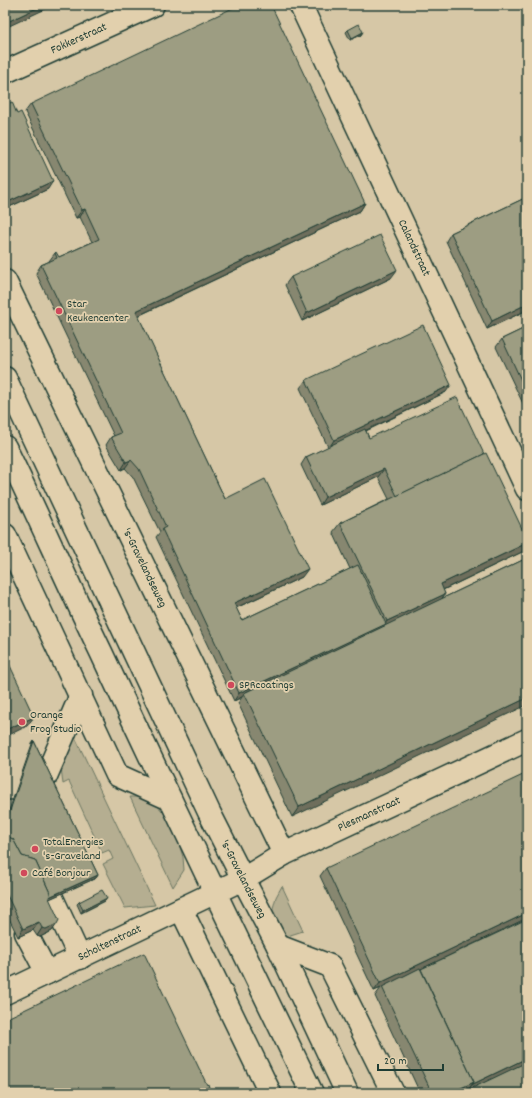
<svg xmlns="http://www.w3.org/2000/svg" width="532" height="1098" font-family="Dekko,sans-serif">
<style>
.green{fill:#b5ae91;stroke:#6a7662}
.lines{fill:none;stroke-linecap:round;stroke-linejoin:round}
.minor-casing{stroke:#1f3d34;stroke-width:25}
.major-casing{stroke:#1f3d34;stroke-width:25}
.minor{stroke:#e2d0ad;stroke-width:22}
.major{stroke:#e2d0ad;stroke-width:22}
.wall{fill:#878770;stroke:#1f3d34}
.shaded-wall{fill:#6e6e5b;stroke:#1f3d34}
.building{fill:#9d9d82;stroke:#1f3d34}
.poi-dot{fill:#d1495b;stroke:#e2d0ad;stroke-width:1.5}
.labels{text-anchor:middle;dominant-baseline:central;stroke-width:3.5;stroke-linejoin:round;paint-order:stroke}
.street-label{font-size:12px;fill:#1f3d34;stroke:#e2d0ad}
.poi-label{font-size:12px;fill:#1f3d34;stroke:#e2d0ad;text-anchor:start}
</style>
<rect width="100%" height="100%" fill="#d6c7a6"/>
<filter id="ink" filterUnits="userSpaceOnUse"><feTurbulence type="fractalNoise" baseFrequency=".025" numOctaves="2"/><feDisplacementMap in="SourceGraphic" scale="8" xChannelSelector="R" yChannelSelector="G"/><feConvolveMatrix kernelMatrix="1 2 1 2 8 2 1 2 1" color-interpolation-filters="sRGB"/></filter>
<g filter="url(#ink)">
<!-- green -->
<g class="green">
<path d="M 75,737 L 155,905 L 125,908 L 103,864 L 113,859 L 109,850 L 102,853 L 69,781 L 63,784 L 61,767 L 69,740 Z"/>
<path d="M 130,797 L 141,797 L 153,800 L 173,824 L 183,857 L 184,870 L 173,887 Z"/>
<path d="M 282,886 L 303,931 L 284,937 L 272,912 L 276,897 Z"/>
</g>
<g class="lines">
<defs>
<g id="minor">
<path id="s1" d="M 301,6 L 527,489"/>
<path id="s2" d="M 5,72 L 153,5"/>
<path id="s3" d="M 5,281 L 284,854"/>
<path d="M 5,535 L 117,775 L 170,799"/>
<path d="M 37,797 L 81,695"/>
<path d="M 5,812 L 31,811"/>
<path d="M 39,870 L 80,958"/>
<path d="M 181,909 L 270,1093"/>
<path d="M 26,933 L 47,973"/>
<path d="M 278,946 L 330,966 L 393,1093"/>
<path id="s4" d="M 5,993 L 243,879 L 284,854 L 527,740"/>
</g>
<g id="major">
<path id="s5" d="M 5,378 L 209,812 L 243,879 L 278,946 L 347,1093"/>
<path d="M 5,447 C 38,515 68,584 101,652 C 170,800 241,947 312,1093"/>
</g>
</defs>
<!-- minor casing -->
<use href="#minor" class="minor-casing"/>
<!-- major casing -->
<use href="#major" class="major-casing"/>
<!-- minor -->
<use href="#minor" class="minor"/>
<!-- major -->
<use href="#major" class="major"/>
</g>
<!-- wall -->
<g class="wall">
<path d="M 348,30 L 361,35 L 350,40 L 346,32 Z"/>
<path d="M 31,104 L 365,203 L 360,211 L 138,316 L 225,499 L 302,577 L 236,608 L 242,620 L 350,569 L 333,532 L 340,523 L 389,499 L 378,477 L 320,505 L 301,465 L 306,457 L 328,447 L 300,388 L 306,380 L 446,392 L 366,431 L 369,438 L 522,552 L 443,590 L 445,594 L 441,599 L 527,558 L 292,817 L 238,703 L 242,697 L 234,701 L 156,537 L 160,532 L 133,477 L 125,468 L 121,470 L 106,445 L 111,437 L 114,436 L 36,273 L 41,265 L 50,261 L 49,261 L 55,253 L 59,257 L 92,242 L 80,217 L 76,218 L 25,112 Z"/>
<path d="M 5,105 L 48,189 L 5,209 Z"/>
<path d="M 527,197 L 527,310 L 487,329 L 446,241 L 451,233 Z"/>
<path d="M 291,277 L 391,278 L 302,321 L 285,285 Z"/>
<path d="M 527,327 L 527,412 L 496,347 L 502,339 Z"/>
<path d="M 34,741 L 98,875 L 96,878 L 49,899 L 52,931 L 40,937 L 37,936 L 33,930 L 18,937 L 5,910 L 5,822 L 32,744 Z"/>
<path d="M 326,868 L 527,1093 L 420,1093 L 375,996 L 381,988 L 374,991 L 320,876 Z"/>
<path d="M 107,898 L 105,901 L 81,913 L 77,904 L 79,902 Z"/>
</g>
<!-- shaded-wall -->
<g class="shaded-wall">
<path d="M 43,5 L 54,5 L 5,28 L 5,23 Z"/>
<path d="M 363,32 L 361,35 L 350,40 L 352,38 Z"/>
<path d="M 53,181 L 48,189 L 5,209 L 10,201 Z"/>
<path d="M 365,203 L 360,211 L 131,319 L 136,311 Z"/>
<path d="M 85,209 L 80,217 L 76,218 L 82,210 Z"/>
<path d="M 397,270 L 391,278 L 302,321 L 307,313 Z"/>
<path d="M 527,304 L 527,310 L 487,329 L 492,321 Z"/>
<path d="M 451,385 L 446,392 L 329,448 L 334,440 Z"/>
<path d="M 131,460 L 125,468 L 121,470 L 126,462 Z"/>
<path d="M 384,469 L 378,477 L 320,505 L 325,497 Z"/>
<path d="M 527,543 L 527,545 L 522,552 L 434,594 L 441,584 Z"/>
<path d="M 308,569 L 302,577 L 229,611 L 234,603 Z"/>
<path d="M 445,594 L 438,604 L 244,693 L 242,697 L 234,701 L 239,693 L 385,624 L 387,621 Z"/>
<path d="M 527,698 L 527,705 L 292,817 L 299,807 Z"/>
<path d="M 34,717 L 27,726 L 5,737 L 5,730 Z"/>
<path d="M 98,875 L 96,878 L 45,901 L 47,898 Z"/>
<path d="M 107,898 L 105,901 L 81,913 L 83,910 Z"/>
<path d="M 527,913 L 527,918 L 382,988 L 382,987 L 381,988 L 374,991 L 380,983 Z"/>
<path d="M 39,922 L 33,930 L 18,937 L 23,929 Z"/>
<path d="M 57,924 L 52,931 L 40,937 L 37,936 L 42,928 Z"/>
<path d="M 527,1058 L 527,1063 L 467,1091 L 473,1084 Z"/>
<path d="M 474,1082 L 467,1091 L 464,1093 L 450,1093 Z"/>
</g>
<!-- building -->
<g class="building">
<path d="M 5,5 L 43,5 L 5,23 Z"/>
<path d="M 239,5 L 271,5 L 365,203 L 136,311 L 225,499 L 265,479 L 308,569 L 234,603 L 242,620 L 358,565 L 386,624 L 239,693 L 162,529 L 166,527 L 139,469 L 131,460 L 126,462 L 111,437 L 121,433 L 41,265 L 57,258 L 55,253 L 56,252 L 59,257 L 99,239 L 85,209 L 82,210 L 31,104 Z"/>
<path d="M 359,24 L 363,32 L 352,38 L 348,30 Z"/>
<path d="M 12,102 L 17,114 L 21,112 L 53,181 L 10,201 L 5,191 L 5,105 Z"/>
<path d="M 527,197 L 527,304 L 492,321 L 451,233 Z"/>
<path d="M 380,235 L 397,270 L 307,313 L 291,277 Z"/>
<path d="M 423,325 L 451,385 L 334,440 L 306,380 Z"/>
<path d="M 527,327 L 527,393 L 502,339 Z"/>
<path d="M 457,397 L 484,454 L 397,496 L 384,469 L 325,497 L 306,457 L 365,429 L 369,438 Z"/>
<path d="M 486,453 L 527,539 L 527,543 L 441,584 L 445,594 L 387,621 L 340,523 Z"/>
<path d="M 527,558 L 527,698 L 299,807 L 244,693 Z"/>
<path d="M 5,655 L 34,717 L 5,730 Z"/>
<path d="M 34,741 L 98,875 L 49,897 L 50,893 L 35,860 L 22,856 L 13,839 L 8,837 L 5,830 L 5,825 Z"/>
<path d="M 527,773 L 527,913 L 380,983 L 326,868 Z"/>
<path d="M 6,836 L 13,839 L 22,856 L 35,860 L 50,893 L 49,898 L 59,920 L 57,924 L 46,929 L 42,928 L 39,922 L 23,929 L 5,891 L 5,837 Z"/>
<path d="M 102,890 L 107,898 L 83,910 L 79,902 Z"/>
<path d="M 527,919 L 527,1058 L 473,1084 L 474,1082 L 421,969 Z"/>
<path d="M 144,953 L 207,1085 L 208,1084 L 209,1087 L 205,1089 L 207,1093 L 5,1093 L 5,1019 Z"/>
<path d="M 420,968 L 474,1082 L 450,1093 L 432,1093 L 382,987 Z"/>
<path d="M 527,1062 L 527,1093 L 462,1093 Z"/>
</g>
</g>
<!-- markers -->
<g class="poi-dot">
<circle cx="59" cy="311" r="4"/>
<circle cx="231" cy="685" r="4"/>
<circle cx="22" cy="722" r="4"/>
<circle cx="35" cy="849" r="4"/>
<circle cx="24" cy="873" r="4"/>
</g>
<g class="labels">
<!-- street labels -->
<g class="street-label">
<text stroke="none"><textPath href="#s2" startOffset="81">Fokkerstraat</textPath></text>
<text stroke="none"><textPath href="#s1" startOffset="267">Calandstraat</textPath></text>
<text stroke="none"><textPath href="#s3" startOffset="319">'s-Gravelandseweg</textPath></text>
<text stroke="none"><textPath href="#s4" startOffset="406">Plesmanstraat</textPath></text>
<text stroke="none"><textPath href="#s5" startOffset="555">'s-Gravelandseweg</textPath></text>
<text stroke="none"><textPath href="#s4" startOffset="116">Scholtenstraat</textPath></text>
</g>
<!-- poi labels -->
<g class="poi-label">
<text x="67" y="304">Star<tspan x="67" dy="14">Keukencenter</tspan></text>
<text x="239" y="685">SPRcoatings</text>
<text x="30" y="715">Orange<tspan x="30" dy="14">Frog Studio</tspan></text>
<text x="43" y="842">TotalEnergies<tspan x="43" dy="14">'s-Graveland</tspan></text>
<text x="32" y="873">Café Bonjour</text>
</g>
</g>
<!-- margin -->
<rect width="532" height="1098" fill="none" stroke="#e2d0ad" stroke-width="20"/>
<rect x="10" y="10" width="512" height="1078" fill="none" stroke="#1f3d34" stroke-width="1.5" filter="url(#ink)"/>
<!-- scale -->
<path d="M378 1064v6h65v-6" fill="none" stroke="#1f3d34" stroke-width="2"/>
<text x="384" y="1064" font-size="12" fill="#1f3d34" stroke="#e2d0ad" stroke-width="3" paint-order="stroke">20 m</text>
</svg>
